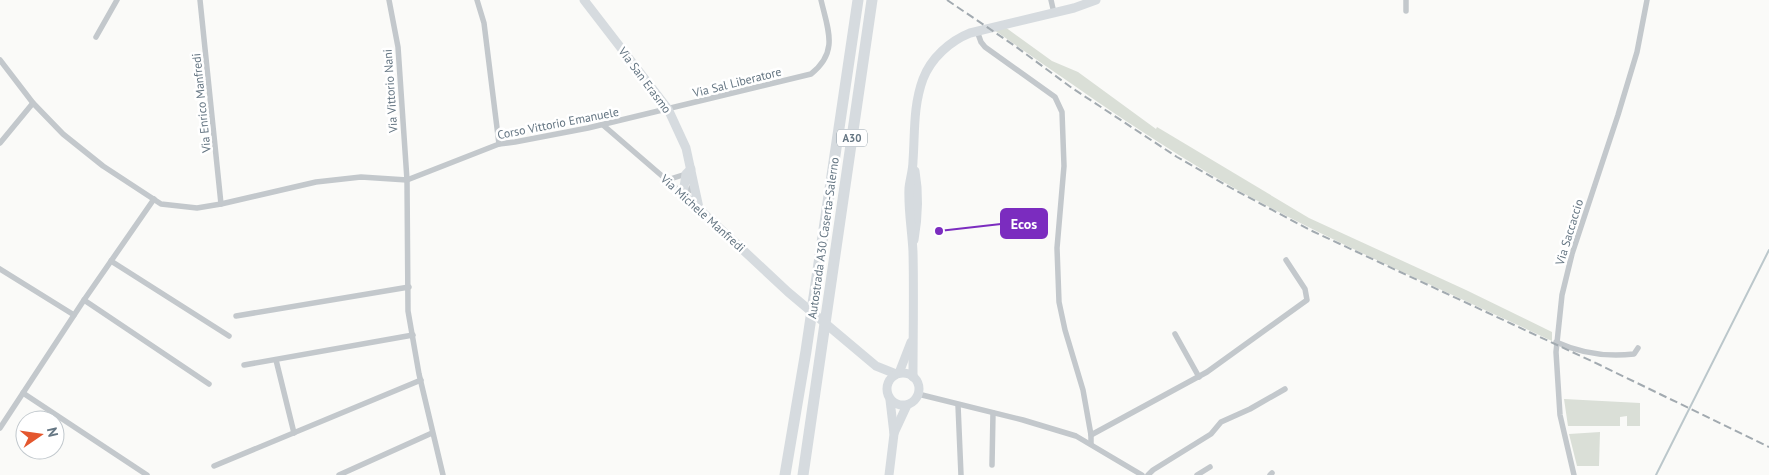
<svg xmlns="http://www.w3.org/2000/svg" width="1769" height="475" font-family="'PT Sans',sans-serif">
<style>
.green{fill:#dadfd7}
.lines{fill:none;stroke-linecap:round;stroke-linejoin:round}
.stream{stroke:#bbc7cb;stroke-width:2}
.minor{stroke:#c3c8cc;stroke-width:5.5}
.secondary{stroke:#d6dbdf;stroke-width:9}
.motorway{stroke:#d6dbdf;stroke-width:11}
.rail{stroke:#a2aab0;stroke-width:2;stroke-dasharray:8 4;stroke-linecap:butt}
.labels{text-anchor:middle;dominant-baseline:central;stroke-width:5;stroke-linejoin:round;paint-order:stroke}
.shield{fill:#fff;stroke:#939fa8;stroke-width:1}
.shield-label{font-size:11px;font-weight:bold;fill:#657683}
.street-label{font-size:12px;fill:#657683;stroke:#fff}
.leader{fill:none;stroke:#7b2cbf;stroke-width:2}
.callout-dot{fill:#7b2cbf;stroke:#fff;stroke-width:2}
.callout{fill:#7b2cbf;stroke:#7b2cbf;stroke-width:2}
.callout-label{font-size:14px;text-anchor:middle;font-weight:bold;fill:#fff}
</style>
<rect width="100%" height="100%" fill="#fafaf8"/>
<!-- green -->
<g class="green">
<path d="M 1005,27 L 1052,61 L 1078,72 L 1156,129 L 1157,127 L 1309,218 L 1466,290 L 1552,332 L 1552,341 C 1448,292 1342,247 1241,192 C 1155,144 1075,86 994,30 Z"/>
<path d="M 1564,399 L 1640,403 L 1640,426 L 1627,426 L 1627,416 L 1620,417 L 1620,426 L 1568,426 Z"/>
<path d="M 1600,432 L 1599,466 L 1577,466 L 1569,434 Z"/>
</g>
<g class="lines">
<!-- stream -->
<path class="stream" d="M 1656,475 L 1769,250"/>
<!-- minor -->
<g class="minor">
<path d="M 200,0 L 221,204"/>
<path d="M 389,0 L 398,47 L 407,180 L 408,311 L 419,374 L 443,475"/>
<path d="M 477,0 L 484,23 L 499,144"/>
<path d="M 1051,0 L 1054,13"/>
<path d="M 1406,11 L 1406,0"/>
<path d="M 977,31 L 981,42 L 985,47 L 1055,97 L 1062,112 L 1064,166 L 1057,248 L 1059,302 L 1065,330 L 1083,390 L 1091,435 L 1091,444"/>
<path d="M 96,37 L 117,0"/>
<path d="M 0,60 L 33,103 L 63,134 L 103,166 L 161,204 L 197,208 L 221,204 L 316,182 L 361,177 L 407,180 L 499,144 L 515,142 L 588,128 L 811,74 C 839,52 828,30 821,0"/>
<path d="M 603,125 L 683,194 L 690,190 L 693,185"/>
<path d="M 0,143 L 33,103"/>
<path d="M 667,180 L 686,174"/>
<path d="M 111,261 L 229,336"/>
<path d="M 0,269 L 74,315"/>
<path d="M 84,300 L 209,384"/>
<path d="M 236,316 L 409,287"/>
<path d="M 1175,334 L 1199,377"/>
<path d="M 1556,342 C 1580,353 1608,357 1634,354 L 1638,348"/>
<path d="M 276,360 L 294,433"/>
<path d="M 244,365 L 413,335"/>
<path d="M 23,393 L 147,475"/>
<path d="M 918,394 L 1023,420 L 1076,436 L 1142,475"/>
<path d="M 958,405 L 961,475"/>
<path d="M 0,428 L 84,300 L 154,199"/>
<path d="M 1091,435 L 1207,372 L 1307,300 L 1305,289 L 1286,260"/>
<path d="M 992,465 L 993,413"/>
<path d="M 214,466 L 421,380"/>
<path d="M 339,475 L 432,433"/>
<path d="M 1148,475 L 1153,470 L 1211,434 L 1221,422 L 1250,409 L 1285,389"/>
<path d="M 1197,475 L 1210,467"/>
<path d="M 1270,475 L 1272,473"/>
<path d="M 1574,475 L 1560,415 L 1556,352 L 1562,295 L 1572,254 L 1618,115 L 1637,52 L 1647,0"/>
</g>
<!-- secondary -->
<g class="secondary">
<path d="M 584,0 L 668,109 L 686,148 L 699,208"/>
<path d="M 691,169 L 686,174 L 683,194 L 788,292 L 876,366 L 896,374"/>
<path d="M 914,240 C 918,217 919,194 915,171"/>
<circle cx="903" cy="389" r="16"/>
<path d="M 899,373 L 911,342"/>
<path d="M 913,377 C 913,335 914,293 913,252 C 912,230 908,210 909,188 C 910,179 913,170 913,161 C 915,133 913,106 923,79 C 931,58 950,41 970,33 L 1074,8 L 1096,0"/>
<path d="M 894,433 L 907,405"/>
<path d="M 889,475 L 894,434 L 890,400"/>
</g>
<!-- motorway -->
<g class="motorway">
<path d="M 785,475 L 806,351 L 858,0"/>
<path d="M 803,475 L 872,0"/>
</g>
<!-- rail -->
<path class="rail" d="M 947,0 L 1015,46 L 1072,88 L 1177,157 L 1233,189 L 1310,230 L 1600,365 L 1769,447"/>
</g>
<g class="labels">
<!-- shield labels -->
<rect class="shield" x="837" y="129.5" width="30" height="17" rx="4"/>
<g class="shield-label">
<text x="852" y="138">A30</text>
</g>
<!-- street labels -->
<g class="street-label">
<text transform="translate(645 80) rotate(53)">Via San Erasmo</text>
<text transform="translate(737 82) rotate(-14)">Via Sal Liberatore</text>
<text transform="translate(390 91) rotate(-94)">Via Vittorio Nani</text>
<text transform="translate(201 103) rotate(-96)">Via Enrico Manfredi</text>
<text transform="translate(558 123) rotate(-11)">Corso Vittorio Emanuele</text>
<text transform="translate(703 213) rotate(42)">Via Michele Manfredi</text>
<text transform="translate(1569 232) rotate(-73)">Via Saccaccio</text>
<text transform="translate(823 238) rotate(-82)">Autostrada A30 Caserta-Salerno</text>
</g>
</g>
<!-- callouts -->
<path class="leader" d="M939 231L1001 224"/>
<circle class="callout-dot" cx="939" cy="231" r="5"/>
<rect class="callout" x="1001" y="209" width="46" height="29" rx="5"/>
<g class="callout-label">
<text x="1024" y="229">Ecos</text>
</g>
<!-- north arrow -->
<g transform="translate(40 435) rotate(77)"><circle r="24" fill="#ffffff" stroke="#c1c8cd"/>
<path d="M0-4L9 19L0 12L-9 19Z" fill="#e4572e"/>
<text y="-8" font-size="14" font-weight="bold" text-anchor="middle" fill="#657683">N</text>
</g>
</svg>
